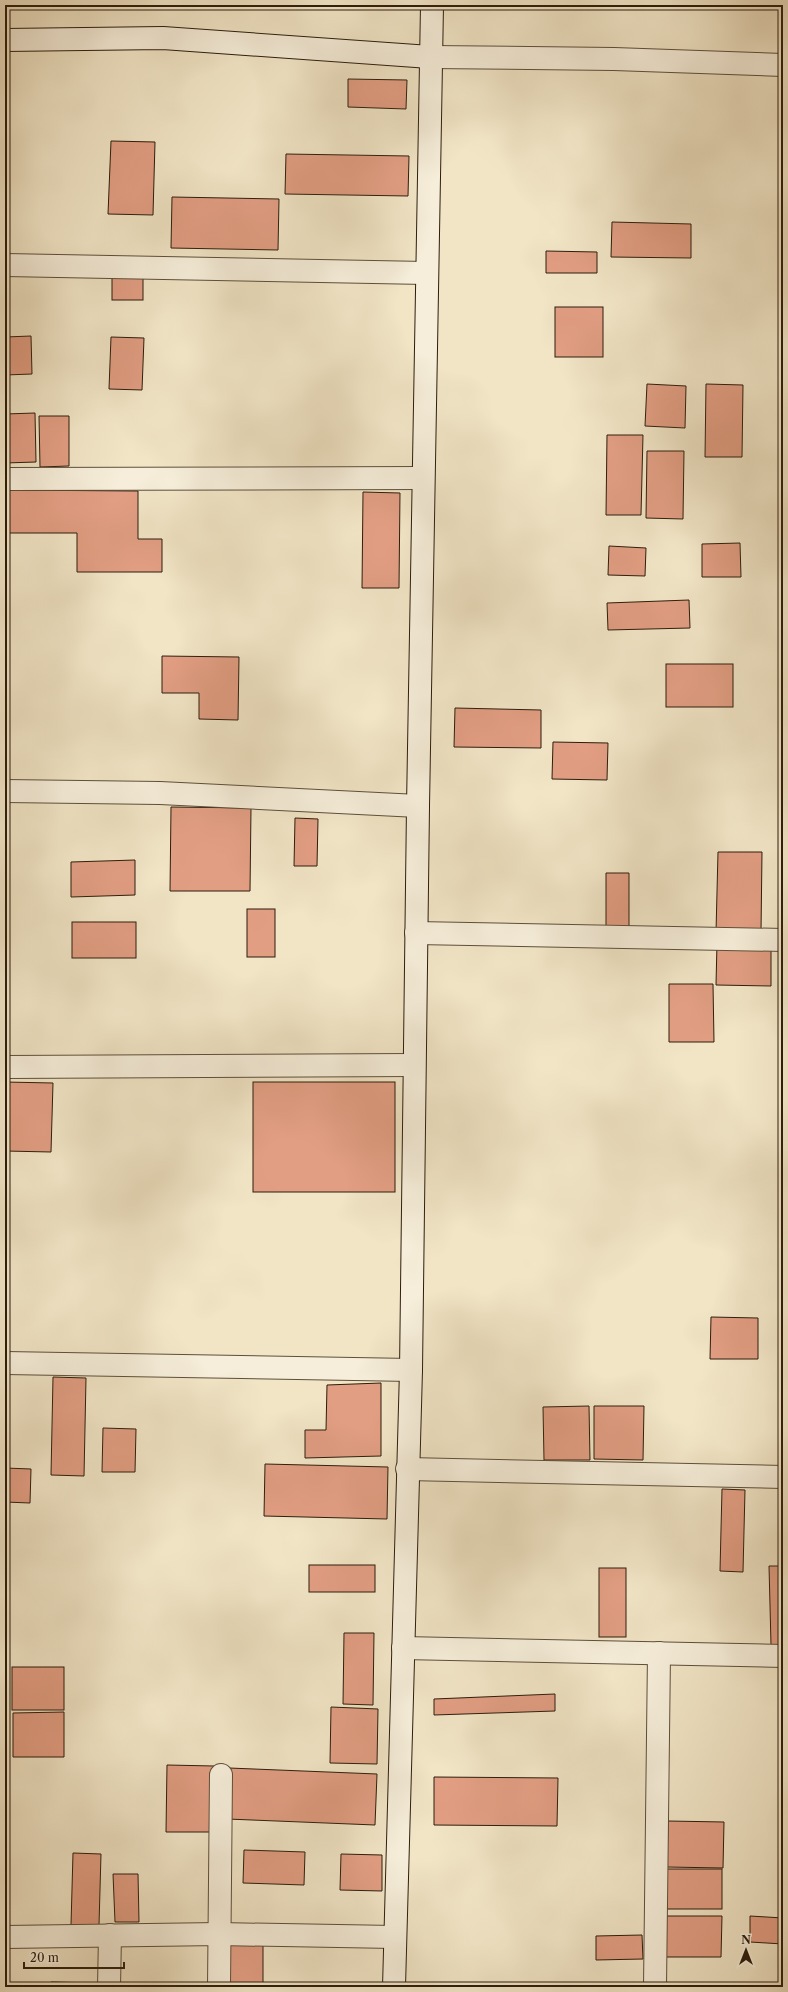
<svg xmlns="http://www.w3.org/2000/svg" width="788" height="1992" font-family="'Libre Caslon Text',serif">
<style>
.building{fill:#e29e83;stroke:#2c1d0c}
.lines{fill:none;stroke-linecap:round;stroke-linejoin:round}
.street-casing{stroke:#5d4f3a;stroke-width:24}
.secondary-casing{stroke:#2c1d0c;stroke-width:24}
.street{stroke:#f6eeda;stroke-width:22}
.secondary{stroke:#f6eeda;stroke-width:22}
</style>
<rect width="100%" height="100%" fill="#f1e5c6"/>
<filter id="stains"><feTurbulence type="fractalNoise" baseFrequency=".005" numOctaves="4"/><feColorMatrix values="0 0 0 0 .2 0 0 0 0 .09 0 0 0 0 .02 0 0 0 .5 -.17"/></filter>
<radialGradient id="worn" r=".72"><stop offset=".6" stop-color="#630" stop-opacity="0"/><stop offset="1" stop-color="#630" stop-opacity=".3"/></radialGradient>
<!-- building -->
<g class="building">
<path d="M 348,79 L 407,80 L 406,109 L 348,107 Z"/>
<path d="M 111,141 L 155,142 L 153,215 L 108,214 Z"/>
<path d="M 286,154 L 409,156 L 408,196 L 285,194 Z"/>
<path d="M 172,197 L 279,199 L 278,250 L 171,248 Z"/>
<path d="M 612,222 L 691,224 L 691,258 L 611,257 Z"/>
<path d="M 546,251 L 597,252 L 597,273 L 546,273 Z"/>
<rect x="112" y="277" width="31" height="23"/>
<rect x="555" y="307" width="48" height="50"/>
<path d="M 31,336 L 32,374 L 5,375 L 5,337 Z"/>
<path d="M 111,337 L 144,338 L 142,390 L 109,389 Z"/>
<path d="M 647,384 L 686,386 L 685,428 L 645,426 Z"/>
<path d="M 706,384 L 743,385 L 742,457 L 705,457 Z"/>
<path d="M 35,413 L 36,462 L 5,463 L 5,414 Z"/>
<path d="M 39,416 L 69,416 L 69,466 L 40,467 Z"/>
<path d="M 607,435 L 643,435 L 641,515 L 606,515 Z"/>
<path d="M 647,451 L 684,451 L 683,519 L 646,518 Z"/>
<path d="M 5,490 L 138,491 L 138,539 L 162,539 L 162,572 L 77,572 L 77,533 L 5,533 Z"/>
<path d="M 363,492 L 400,493 L 399,588 L 362,588 Z"/>
<path d="M 740,543 L 741,577 L 702,577 L 702,544 Z"/>
<path d="M 609,546 L 646,548 L 645,576 L 608,575 Z"/>
<path d="M 689,600 L 690,628 L 608,630 L 607,603 Z"/>
<path d="M 162,656 L 239,657 L 238,720 L 199,719 L 199,693 L 162,693 Z"/>
<rect x="666" y="664" width="67" height="43"/>
<path d="M 455,708 L 541,710 L 541,748 L 454,747 Z"/>
<path d="M 553,742 L 608,743 L 607,780 L 552,779 Z"/>
<path d="M 171,807 L 251,808 L 250,891 L 170,891 Z"/>
<path d="M 295,818 L 318,819 L 317,866 L 294,866 Z"/>
<path d="M 718,852 L 762,852 L 761,932 L 716,932 Z"/>
<path d="M 135,860 L 135,895 L 71,897 L 71,862 Z"/>
<path d="M 606,873 L 629,873 L 629,931 L 606,930 Z"/>
<rect x="247" y="909" width="28" height="48"/>
<rect x="72" y="922" width="64" height="36"/>
<path d="M 717,943 L 771,944 L 771,986 L 716,985 Z"/>
<path d="M 669,984 L 713,984 L 714,1042 L 669,1042 Z"/>
<path d="M 5,1082 L 53,1083 L 51,1152 L 5,1151 Z"/>
<rect x="253" y="1082" width="142" height="110"/>
<path d="M 711,1317 L 758,1318 L 758,1359 L 710,1359 Z"/>
<path d="M 53,1377 L 86,1378 L 84,1476 L 51,1475 Z"/>
<path d="M 381,1383 L 381,1456 L 305,1458 L 305,1430 L 326,1430 L 327,1385 Z"/>
<path d="M 589,1406 L 590,1460 L 544,1460 L 543,1407 Z"/>
<path d="M 594,1406 L 644,1406 L 643,1460 L 594,1459 Z"/>
<path d="M 103,1428 L 136,1429 L 135,1472 L 102,1472 Z"/>
<path d="M 265,1464 L 388,1467 L 387,1519 L 264,1516 Z"/>
<path d="M 5,1468 L 31,1469 L 30,1503 L 5,1502 Z"/>
<path d="M 722,1489 L 745,1490 L 743,1572 L 720,1571 Z"/>
<rect x="309" y="1565" width="66" height="27"/>
<path d="M 769,1566 L 783,1566 L 783,1645 L 771,1645 Z"/>
<rect x="599" y="1568" width="27" height="69"/>
<path d="M 344,1633 L 374,1633 L 373,1705 L 343,1704 Z"/>
<rect x="12" y="1667" width="52" height="43"/>
<path d="M 555,1694 L 555,1711 L 434,1715 L 434,1699 Z"/>
<path d="M 331,1707 L 378,1709 L 377,1764 L 330,1763 Z"/>
<path d="M 64,1712 L 64,1757 L 13,1757 L 13,1713 Z"/>
<path d="M 167,1765 L 214,1766 L 213,1832 L 166,1832 Z"/>
<path d="M 229,1768 L 377,1774 L 375,1825 L 227,1819 Z"/>
<path d="M 434,1777 L 558,1778 L 557,1826 L 434,1825 Z"/>
<path d="M 668,1821 L 724,1822 L 723,1868 L 667,1867 Z"/>
<path d="M 244,1850 L 305,1852 L 304,1885 L 243,1883 Z"/>
<path d="M 73,1853 L 101,1854 L 99,1925 L 71,1925 Z"/>
<path d="M 341,1854 L 382,1855 L 382,1891 L 340,1890 Z"/>
<rect x="667" y="1869" width="55" height="40"/>
<path d="M 113,1874 L 138,1874 L 139,1922 L 115,1922 Z"/>
<path d="M 665,1916 L 722,1916 L 721,1957 L 665,1957 Z"/>
<path d="M 750,1916 L 783,1918 L 783,1944 L 750,1942 Z"/>
<path d="M 642,1935 L 643,1959 L 596,1960 L 596,1936 Z"/>
<path d="M 229,1945 L 263,1945 L 263,1987 L 228,1987 Z"/>
<path d="M 51,1982 L 95,1983 L 95,1987 L 51,1987 Z"/>
</g>
<g class="lines">
<defs>
<g id="street">
<path d="M 430,57 L 614,59 L 783,65"/>
<path d="M 5,265 L 426,273"/>
<path d="M 5,479 L 423,478"/>
<path d="M 5,791 L 160,793 L 418,806"/>
<path d="M 416,933 L 783,940"/>
<path d="M 5,1067 L 414,1065"/>
<path d="M 5,1363 L 411,1370"/>
<path d="M 407,1469 L 783,1477"/>
<path d="M 403,1648 L 783,1656"/>
<path d="M 5,1937 L 219,1934 L 394,1937"/>
<path d="M 109,1987 L 110,1935"/>
<path d="M 219,1987 L 221,1775"/>
<path d="M 655,1987 L 659,1653"/>
</g>
<g id="secondary">
<path d="M 5,40 L 163,38 L 430,57"/>
<path d="M 394,1987 L 411,1370 L 418,806 L 432,5"/>
</g>
</defs>
<!-- street casing -->
<use href="#street" class="street-casing"/>
<!-- secondary casing -->
<use href="#secondary" class="secondary-casing"/>
<!-- street -->
<use href="#street" class="street"/>
<!-- secondary -->
<use href="#secondary" class="secondary"/>
</g>
<!-- margin -->
<rect width="788" height="1992" fill="none" stroke="#f1e5c6" stroke-width="20"/>
<rect x="6" y="6" width="776" height="1980" fill="none" stroke="#2c1d0c" stroke-width="2"/>
<rect x="10" y="10" width="768" height="1972" fill="none" stroke="#2c1d0c"/>
<!-- north arrow -->
<g transform="translate(746 1950)" stroke="#f6eeda" stroke-width="3" paint-order="stroke">
<path d="M0-3L7 15L0 10L-7 15Z" fill="#2c1d0c"/>
<text y="-6" font-size="11" font-weight="bold" text-anchor="middle" fill="#2c1d0c">N</text>
</g>
<!-- scale -->
<path d="M24 1962v6h100v-6" fill="none" stroke="#2c1d0c" stroke-width="2"/>
<text x="30" y="1962" font-size="12" fill="#2c1d0c" stroke="#f6eeda" stroke-width="3" paint-order="stroke">20 m</text>
<rect width="100%" height="100%" filter="url(#stains)"/>
<rect width="100%" height="100%" fill="url(#worn)"/>
</svg>
